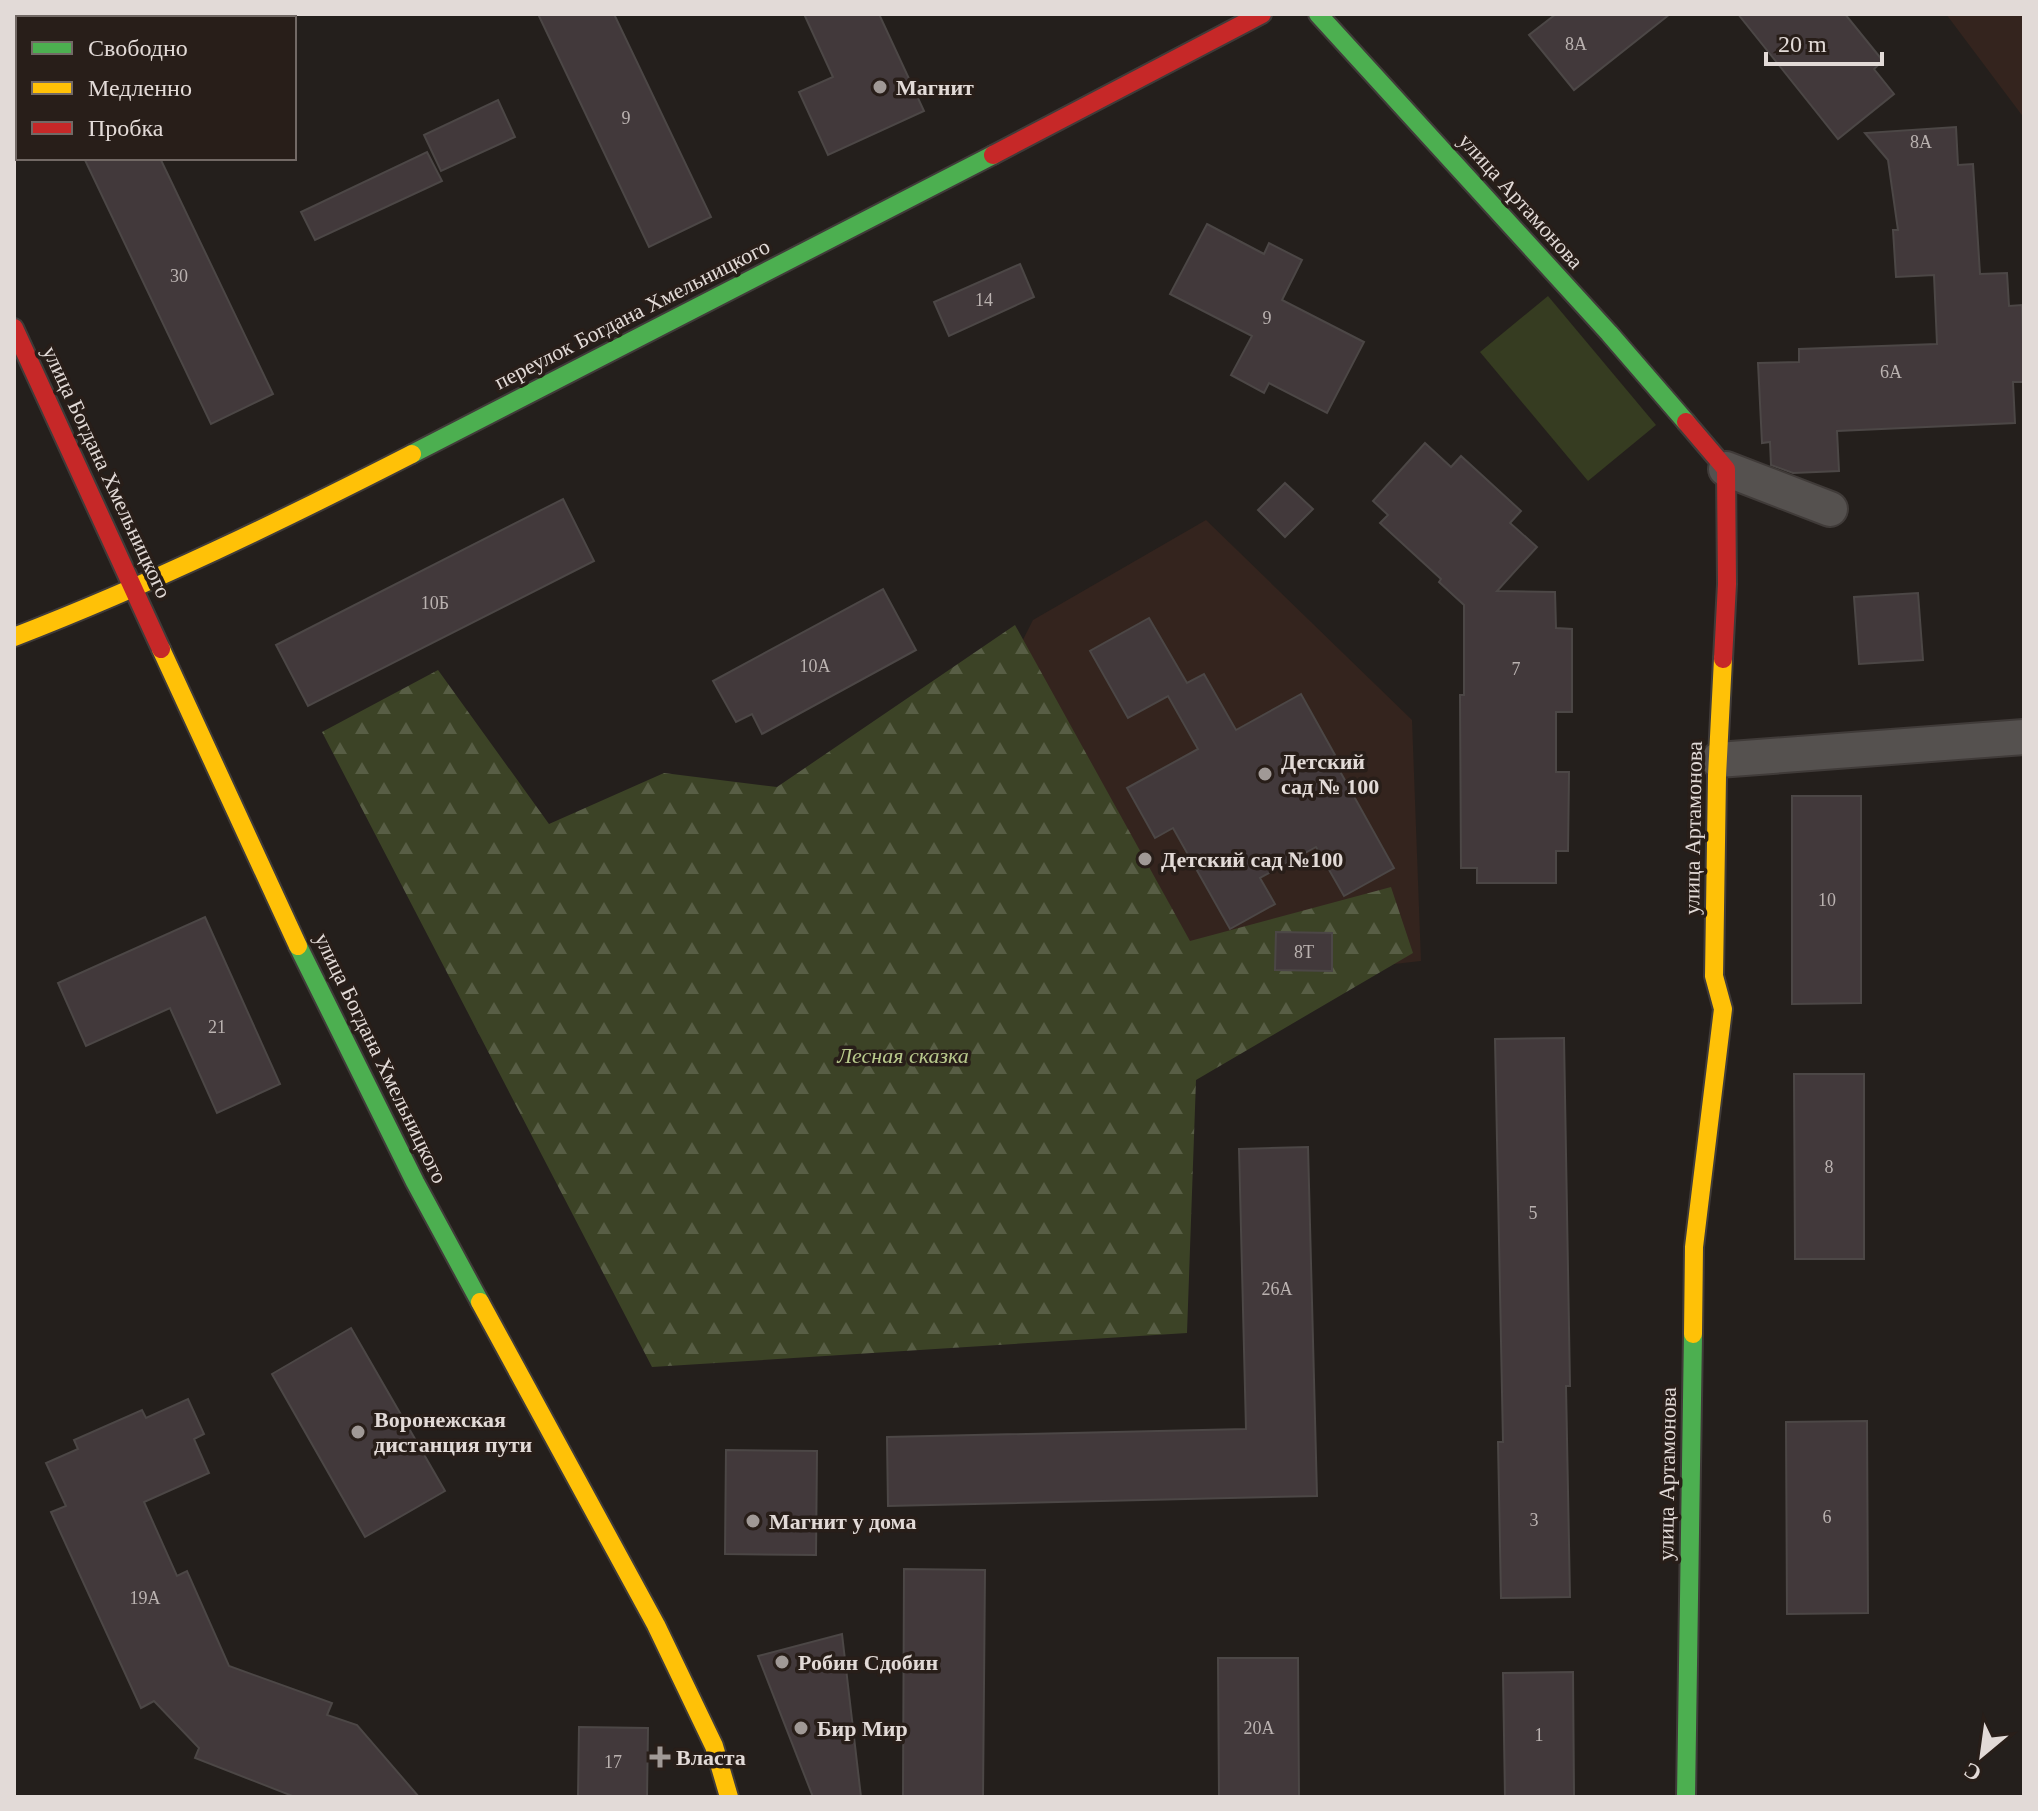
<svg xmlns="http://www.w3.org/2000/svg" width="2038" height="1811" font-family="Georgia,serif">
<style>
.built{fill:#34241e}
.forest{fill:url(#forest-firs)}
.park{fill:#363c21}
.building{fill:#42393b;stroke:#4c4746;stroke-width:2}
.lines{fill:none;stroke-linecap:round;stroke-linejoin:round}
.street-casing{stroke:#403b39;stroke-width:38}
.fast-casing{stroke:#403b39;stroke-width:22}
.slow-casing{stroke:#403b39;stroke-width:22}
.jam-casing{stroke:#403b39;stroke-width:22}
.street{stroke:#55514f;stroke-width:34}
.fast{stroke:#4caf50;stroke-width:18}
.slow{stroke:#ffc107;stroke-width:18}
.jam{stroke:#c62828;stroke-width:18}
.poi-dot{fill:#a09996;stroke:#281e19;stroke-width:3}
.labels{text-anchor:middle;dominant-baseline:central;stroke-width:7;stroke-linejoin:round;paint-order:stroke}
.number-label{font-size:18px;fill:#bab2b0}
.poi-label{font-size:22px;font-weight:bold;fill:#e2dad7;stroke:#281e19;text-anchor:start}
.street-label{font-size:22px;fill:#e2dad7;stroke:#281e19}
.park-label{font-size:22px;font-style:italic;fill:#b8c98c;stroke:#281e19}
</style>
<defs>
<pattern id="forest-firs" width="22" height="20" patternUnits="userSpaceOnUse" patternTransform="scale(2)"><rect width="22" height="20" fill="#3c4326"/><path d="M5 1l3.5 6h-7zM16 11l3.5 6h-7z" fill="#585e45"/></pattern>
</defs>
<rect width="100%" height="100%" fill="#241f1c"/>
<!-- built -->
<g class="built">
<path d="M 1946,14 L 2024,14 L 2024,118 Z"/>
<path d="M 1206,520 L 1412,720 L 1421,961 L 1332,971 L 846,989 L 1033,620 Z"/>
</g>
<!-- forest -->
<path class="forest" d="M 1015,625 L 1190,941 L 1391,887 L 1413,953 L 1196,1080 L 1187,1333 L 652,1367 L 322,732 L 438,670 L 549,824 L 664,773 L 777,787 Z"/>
<!-- park -->
<path class="park" d="M 1548,296 L 1656,425 L 1588,481 L 1480,352 Z"/>
<!-- building -->
<g class="building">
<path d="M 538,14 L 614,14 L 711,217 L 649,247 Z"/>
<path d="M 804,14 L 879,14 L 924,111 L 828,155 L 799,92 L 833,77 Z"/>
<path d="M 1556,14 L 1670,14 L 1574,90 L 1529,35 Z"/>
<path d="M 1738,14 L 1845,14 L 1883,61 L 1874,69 L 1894,94 L 1838,139 Z"/>
<path d="M 498,100 L 515,137 L 441,171 L 424,135 Z"/>
<path d="M 1956,127 L 1958,165 L 1973,164 L 1980,274 L 2007,273 L 2009,306 L 2022,305 L 2024,382 L 2013,382 L 2015,423 L 1837,431 L 1839,471 L 1793,473 L 1771,465 L 1770,442 L 1762,443 L 1758,363 L 1799,362 L 1799,349 L 1937,344 L 1934,275 L 1896,277 L 1893,230 L 1898,230 L 1888,160 L 1865,133 Z"/>
<path d="M 427,152 L 442,181 L 315,240 L 301,212 Z"/>
<path d="M 84,158 L 160,158 L 273,394 L 211,424 Z"/>
<path d="M 1207,224 L 1264,254 L 1269,243 L 1302,260 L 1282,300 L 1364,342 L 1327,413 L 1269,383 L 1264,393 L 1231,375 L 1252,336 L 1170,294 Z"/>
<path d="M 1020,264 L 1034,297 L 949,336 L 934,302 Z"/>
<path d="M 1425,443 L 1451,467 L 1461,456 L 1521,511 L 1510,523 L 1537,547 L 1497,591 L 1555,592 L 1556,628 L 1572,629 L 1572,712 L 1556,712 L 1556,772 L 1569,772 L 1568,851 L 1556,851 L 1556,883 L 1477,883 L 1477,868 L 1461,868 L 1460,695 L 1464,695 L 1464,605 L 1439,582 L 1441,579 L 1380,523 L 1388,515 L 1373,501 Z"/>
<path d="M 1285,483 L 1313,509 L 1285,537 L 1258,510 Z"/>
<path d="M 563,499 L 594,561 L 308,706 L 276,645 Z"/>
<path d="M 883,589 L 916,650 L 762,734 L 752,714 L 736,722 L 713,681 Z"/>
<path d="M 1918,593 L 1923,660 L 1859,664 L 1854,597 Z"/>
<path d="M 1149,618 L 1187,683 L 1204,674 L 1236,730 L 1301,694 L 1335,755 L 1332,757 L 1394,868 L 1344,896 L 1316,847 L 1260,878 L 1275,904 L 1230,929 L 1173,828 L 1155,838 L 1127,788 L 1198,749 L 1168,696 L 1128,718 L 1090,651 Z"/>
<path d="M 1792,796 L 1861,796 L 1861,1003 L 1792,1004 Z"/>
<path d="M 205,917 L 280,1084 L 217,1113 L 170,1008 L 86,1046 L 58,983 Z"/>
<path d="M 1276,932 L 1332,933 L 1332,971 L 1275,970 Z"/>
<path d="M 1564,1038 L 1570,1386 L 1566,1386 L 1570,1597 L 1501,1598 L 1498,1442 L 1503,1442 L 1495,1039 Z"/>
<path d="M 1794,1074 L 1864,1074 L 1864,1259 L 1795,1259 Z"/>
<path d="M 1308,1147 L 1317,1496 L 888,1506 L 887,1437 L 1246,1429 L 1239,1149 Z"/>
<path d="M 351,1328 L 445,1491 L 365,1537 L 272,1374 Z"/>
<path d="M 188,1399 L 204,1434 L 194,1439 L 209,1473 L 144,1502 L 177,1576 L 187,1571 L 229,1666 L 332,1703 L 327,1715 L 357,1725 L 419,1797 L 295,1797 L 195,1758 L 199,1748 L 154,1701 L 141,1708 L 51,1512 L 66,1506 L 46,1463 L 78,1449 L 74,1440 L 142,1410 L 146,1418 Z"/>
<path d="M 1867,1421 L 1868,1613 L 1787,1614 L 1786,1422 Z"/>
<path d="M 726,1450 L 817,1451 L 816,1555 L 725,1554 Z"/>
<path d="M 904,1569 L 985,1570 L 983,1797 L 903,1797 Z"/>
<path d="M 842,1634 L 861,1797 L 813,1797 L 758,1656 Z"/>
<path d="M 1218,1658 L 1298,1658 L 1299,1797 L 1219,1797 Z"/>
<path d="M 1573,1672 L 1574,1797 L 1505,1797 L 1503,1673 Z"/>
<path d="M 579,1727 L 648,1728 L 647,1797 L 578,1797 Z"/>
</g>
<g class="lines">
<defs>
<g id="street">
<path d="M 1726,469 L 1830,509"/>
<path d="M 1718,760 L 2024,737"/>
</g>
<g id="fast">
<path d="M 1318,14 L 1609,333 L 1686,422"/>
<path d="M 412,454 L 993,155"/>
<path d="M 298,946 L 415,1182 L 480,1302"/>
<path d="M 1686,1797 L 1693,1334"/>
</g>
<g id="slow">
<path d="M 14,637 C 151,584 281,521 412,454"/>
<path d="M 161,649 L 298,946"/>
<path d="M 480,1302 L 656,1625 L 714,1746 L 729,1797"/>
<path d="M 1693,1334 L 1694,1247 L 1723,1009 L 1714,976 L 1717,776 L 1723,659"/>
</g>
<g id="jam">
<path d="M 993,155 L 1262,14"/>
<path d="M 14,328 L 161,649"/>
<path d="M 1686,422 L 1726,469 L 1727,584 L 1723,659"/>
</g>
</defs>
<!-- street casing -->
<use href="#street" class="street-casing"/>
<!-- fast casing -->
<use href="#fast" class="fast-casing"/>
<!-- slow casing -->
<use href="#slow" class="slow-casing"/>
<!-- jam casing -->
<use href="#jam" class="jam-casing"/>
<!-- street -->
<use href="#street" class="street"/>
<!-- fast -->
<use href="#fast" class="fast"/>
<!-- slow -->
<use href="#slow" class="slow"/>
<!-- jam -->
<use href="#jam" class="jam"/>
</g>
<!-- markers -->
<g class="poi-dot">
<circle cx="880" cy="87" r="8"/>
<circle cx="1265" cy="774" r="8"/>
<circle cx="1145" cy="859" r="8"/>
<circle cx="358" cy="1432" r="8"/>
<circle cx="753" cy="1521" r="8"/>
<circle cx="782" cy="1662" r="8"/>
<circle cx="801" cy="1728" r="8"/>
<path d="M656 1745h8v8h8v8h-8v8h-8v-8h-8v-8h8z"/>
</g>
<g class="labels">
<!-- number labels -->
<g class="number-label">
<text x="1576" y="44">8А</text>
<text x="626" y="118">9</text>
<text x="1921" y="142">8А</text>
<text x="179" y="276">30</text>
<text x="984" y="300">14</text>
<text x="1267" y="318">9</text>
<text x="1891" y="372">6А</text>
<text x="435" y="603">10Б</text>
<text x="815" y="666">10А</text>
<text x="1516" y="669">7</text>
<text x="1827" y="900">10</text>
<text x="1304" y="952">8Т</text>
<text x="217" y="1027">21</text>
<text x="1829" y="1167">8</text>
<text x="1533" y="1213">5</text>
<text x="1277" y="1289">26А</text>
<text x="1827" y="1517">6</text>
<text x="1534" y="1520">3</text>
<text x="145" y="1598">19А</text>
<text x="1259" y="1728">20А</text>
<text x="1539" y="1735">1</text>
<text x="613" y="1762">17</text>
</g>
<!-- poi labels -->
<g class="poi-label">
<text x="896" y="87">Магнит</text>
<text x="1281" y="761">Детский<tspan x="1281" dy="25">сад № 100</tspan></text>
<text x="1161" y="859">Детский сад №100</text>
<text x="374" y="1419">Воронежская<tspan x="374" dy="25">дистанция пути</tspan></text>
<text x="769" y="1521">Магнит у дома</text>
<text x="798" y="1662">Робин Сдобин</text>
<text x="817" y="1728">Бир Мир</text>
<text x="676" y="1757">Власта</text>
</g>
<!-- street labels -->
<g class="street-label">
<text transform="translate(1521 201) rotate(48)">улица Артамонова</text>
<text transform="translate(632 314) rotate(-27)">переулок Богдана Хмельницкого</text>
<text transform="translate(107 472) rotate(65)">улица Богдана Хмельницкого</text>
<text transform="translate(1693 828) rotate(-89)">улица Артамонова</text>
<text transform="translate(381 1058) rotate(64)">улица Богдана Хмельницкого</text>
<text transform="translate(1667 1474) rotate(-89)">улица Артамонова</text>
</g>
<!-- park labels -->
<g class="park-label">
<text x="903" y="1055">Лесная сказка</text>
</g>
</g>
<!-- border -->
<rect width="2038" height="1811" fill="none" stroke="#e2dad7" stroke-width="32"/>
<!-- legend -->
<rect x="16" y="16" width="280" height="144" fill="#281e19" stroke="#726965" stroke-width="2"/>
<rect x="32" y="42" width="40" height="12" fill="#4caf50" stroke="#726965" stroke-width="2"/>
<text x="88" y="56" font-size="24" fill="#e2dad7">Свободно</text>
<rect x="32" y="82" width="40" height="12" fill="#ffc107" stroke="#726965" stroke-width="2"/>
<text x="88" y="96" font-size="24" fill="#e2dad7">Медленно</text>
<rect x="32" y="122" width="40" height="12" fill="#c62828" stroke="#726965" stroke-width="2"/>
<text x="88" y="136" font-size="24" fill="#e2dad7">Пробка</text>
<!-- north arrow -->
<g transform="translate(1982 1755) rotate(209)" stroke="#281e19" stroke-width="6" paint-order="stroke">
<path d="M0-6L14 30L0 20L-14 30Z" fill="#e2dad7"/>
<text y="-12" font-size="22" font-weight="bold" text-anchor="middle" fill="#e2dad7">С</text>
</g>
<!-- scale -->
<path d="M1766 52v12h116v-12" fill="none" stroke="#e2dad7" stroke-width="4"/>
<text x="1778" y="52" font-size="24" fill="#e2dad7" stroke="#281e19" stroke-width="6" paint-order="stroke">20 m</text>
</svg>
